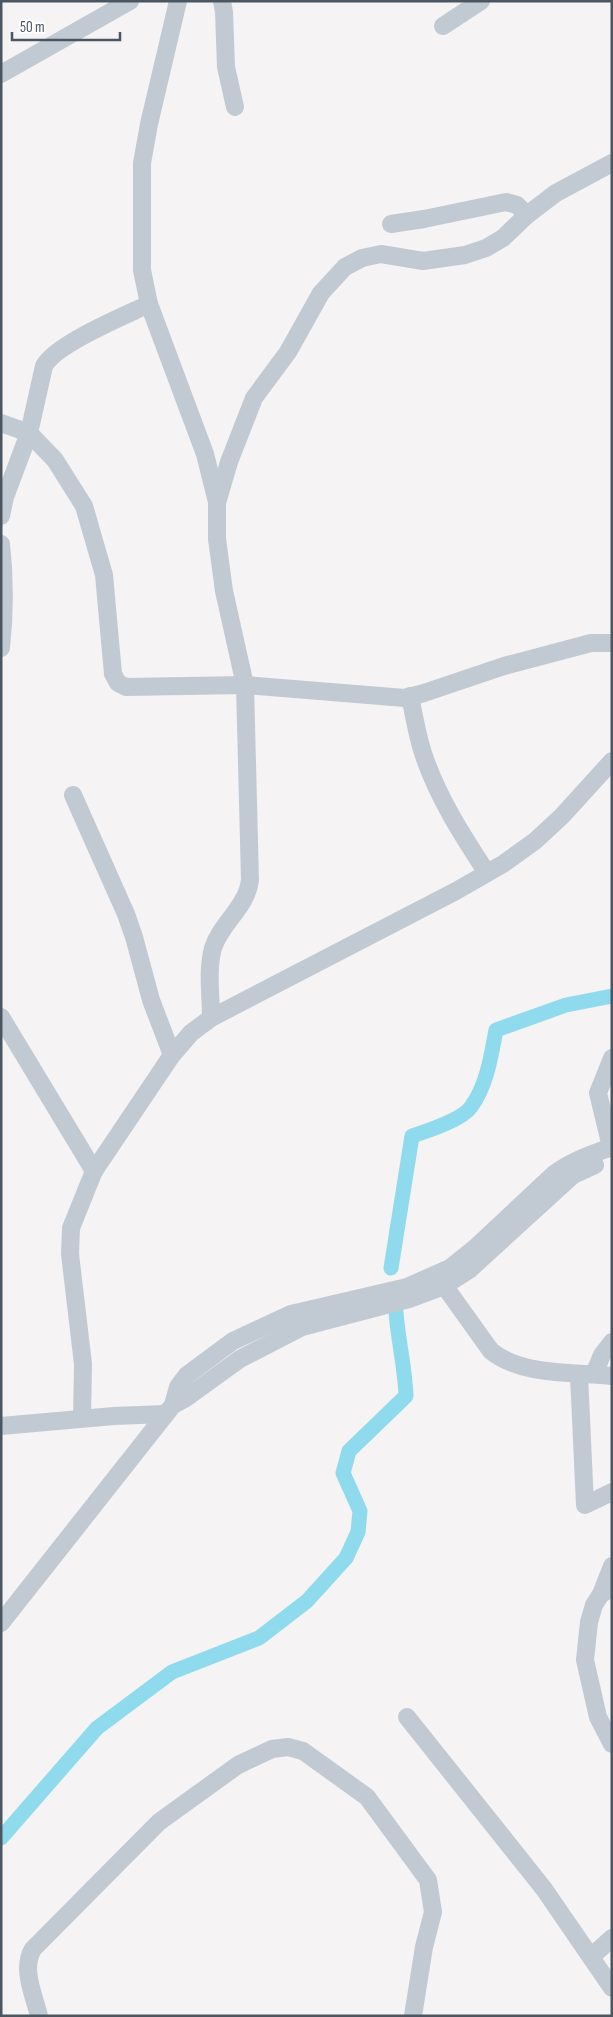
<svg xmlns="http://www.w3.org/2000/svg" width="613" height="2017" font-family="'Sofia Sans Condensed',sans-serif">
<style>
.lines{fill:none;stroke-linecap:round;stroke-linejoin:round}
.canal{stroke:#90daee;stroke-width:15}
.minor{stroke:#c1cad2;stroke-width:18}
</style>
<rect width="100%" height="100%" fill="#f5f3f3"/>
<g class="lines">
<!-- canal -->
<g class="canal">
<path d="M 391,1268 L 412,1136 C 427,1131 462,1120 471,1107 C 487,1085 491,1056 496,1030 L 566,1005 L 612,996"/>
<path d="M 1,1838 L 97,1728 L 172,1672 L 259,1638 L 307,1601 L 346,1558 L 358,1532 L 360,1511 L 343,1473 L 349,1451 L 406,1396 C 405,1368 398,1340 396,1312"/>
</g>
<!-- minor -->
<g class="minor">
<path d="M 178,1 L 149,124 L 142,163 L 142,270 L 149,304 L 205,454 L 217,502"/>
<path d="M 222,1 L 224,12 L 226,67 L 235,107"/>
<path d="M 443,26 L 481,1"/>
<path d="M 1,74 L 130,1"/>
<path d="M 391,224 L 424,219 L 506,202 L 517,205 L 527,215"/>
<path d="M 1,423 L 29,433 L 55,460 L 84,506 L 104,575 L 113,674 L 118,683 L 126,687 L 245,685 L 405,698 L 424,693 L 504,666 L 591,643 L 612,643"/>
<path d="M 1,516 L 5,497 L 29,433 L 44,366 C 56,344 124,316 149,304"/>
<path d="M 1,544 C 5,580 5,612 1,648"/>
<path d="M 410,696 C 414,715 417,735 423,753 C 437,796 462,835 487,873"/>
<path d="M 73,795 L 126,914 L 134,937 L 151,1000 L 172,1055"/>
<path d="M 1,1017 L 94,1171"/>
<path d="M 211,1018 C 211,996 207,970 213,948 C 221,923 247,907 250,880 L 245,685 L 224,591 L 217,539 L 217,503 L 229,462 L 254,398 L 288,352 L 321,293 L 345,267 L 362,258 L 381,254 L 423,261 L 465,255 L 486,248 L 503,238 L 527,215 L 556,193 L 612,163"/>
<path d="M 611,1147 L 598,1093 L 612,1058"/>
<path d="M 438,1277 L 491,1351 C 522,1376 573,1372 612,1376"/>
<path d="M 594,1374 L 602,1355 L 612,1342"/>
<path d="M 579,1375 L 585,1505 L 612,1492"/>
<path d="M 173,1405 L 186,1398 L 240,1359 L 302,1327 L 409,1299 L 444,1286 L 469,1270 L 573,1175 L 595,1165"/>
<path d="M 82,1418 L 83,1364 L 70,1254 L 71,1228 L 94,1171 L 172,1055 L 191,1033 L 211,1018 L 456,891 L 503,864 L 535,841 L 562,816 L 612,761"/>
<path d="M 1,1426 L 114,1416 L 165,1414"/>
<path d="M 612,1588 L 601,1594 L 594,1605 L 589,1622 L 585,1660 L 598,1717 L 612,1744"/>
<path d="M 601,1594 L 612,1566"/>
<path d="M 1,1623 L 173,1405 L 178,1387 L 187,1375 L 233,1341 L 291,1314 L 407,1287 L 450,1268 L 475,1248 L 554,1174 C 572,1161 591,1154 612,1147"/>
<path d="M 407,1717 L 544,1889 L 612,1988"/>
<path d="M 591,1957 L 612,1938"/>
<path d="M 39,2016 C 34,1995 21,1969 33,1949 L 159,1822 L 238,1765 L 272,1749 L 288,1747 L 303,1751 L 367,1797 L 428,1880 L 433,1912 L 424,1947 L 413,2016"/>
</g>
</g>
<!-- border -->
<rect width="613" height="2017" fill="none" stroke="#4a5661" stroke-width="5"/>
<!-- scale -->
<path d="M12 32v8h108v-8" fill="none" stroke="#4a5661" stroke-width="2.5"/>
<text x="20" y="32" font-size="15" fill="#4a5661" stroke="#ffffff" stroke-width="4" paint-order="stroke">50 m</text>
</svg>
